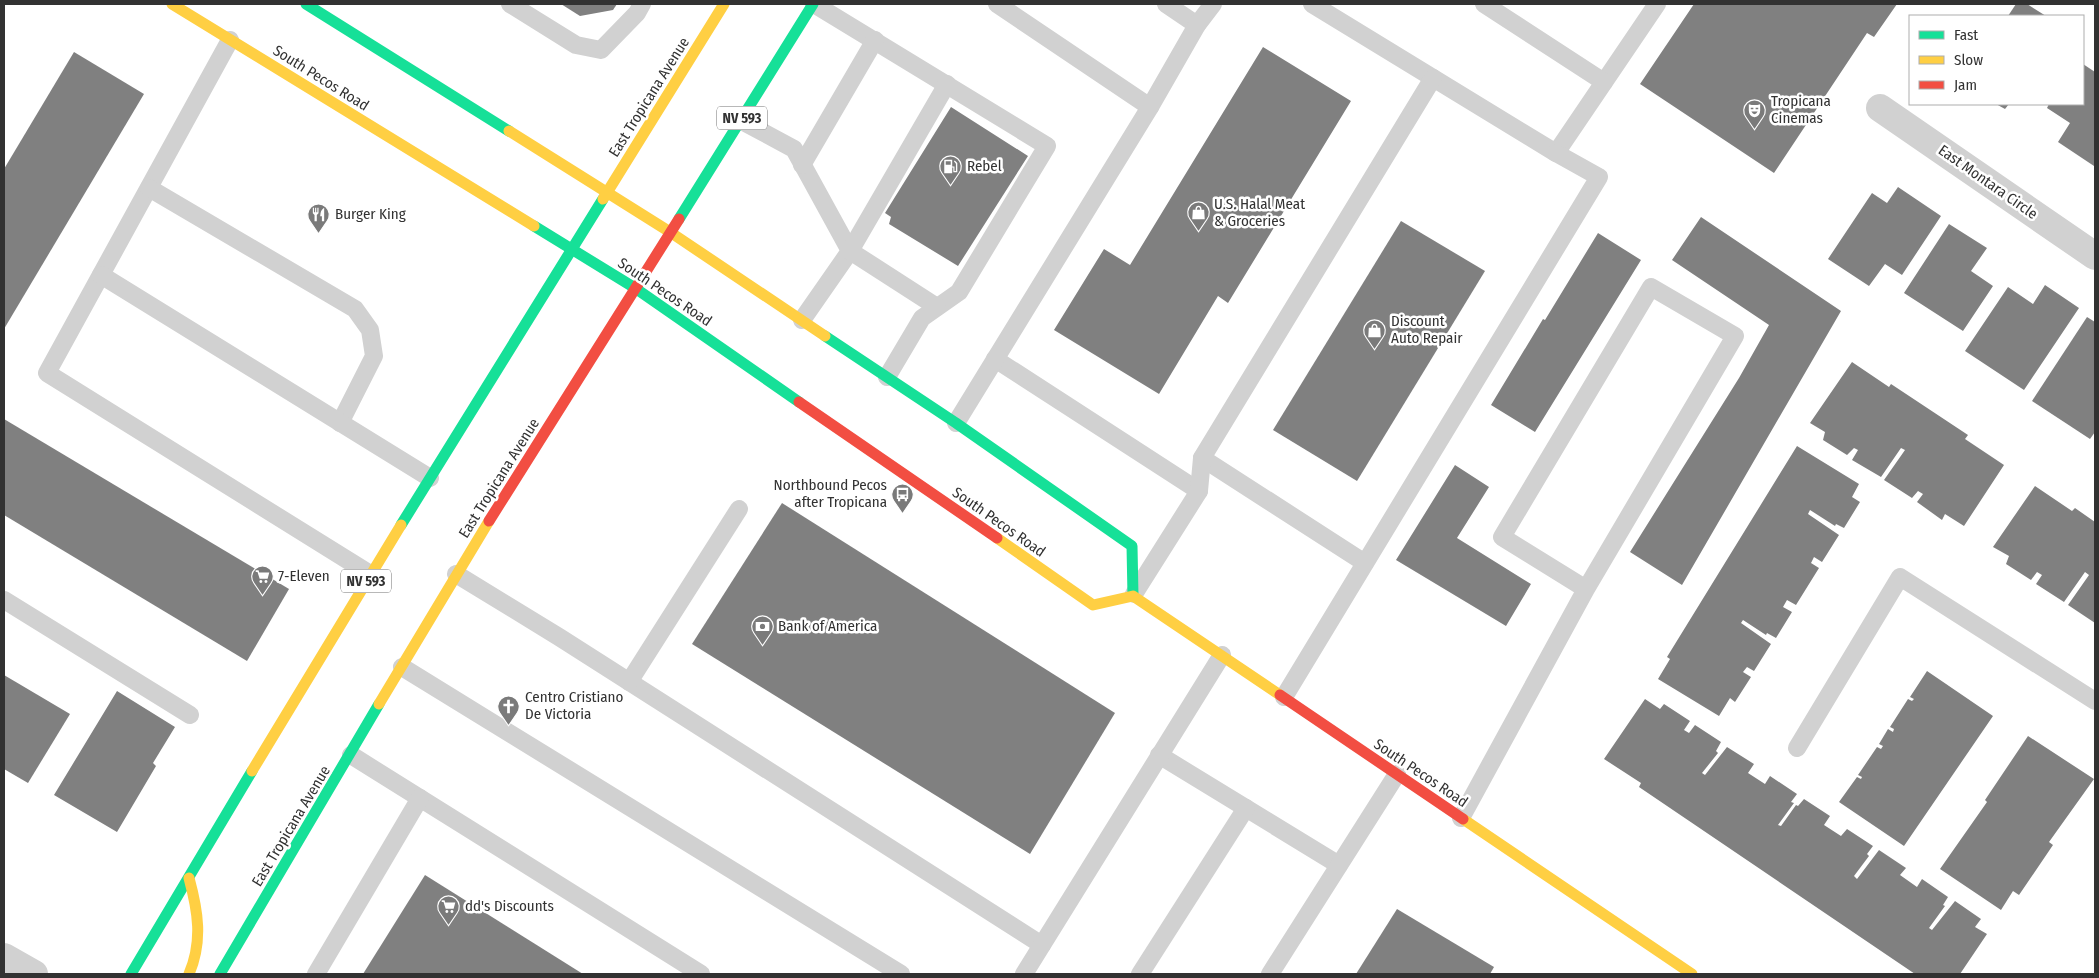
<svg xmlns="http://www.w3.org/2000/svg" width="2099" height="978" font-family="'Fira Sans Condensed',sans-serif">
<style>
.building{fill:#808080}
.lines{fill:none;stroke-linecap:round;stroke-linejoin:round}
.lane{stroke:#d1d1d1;stroke-width:18}
.street{stroke:#d1d1d1;stroke-width:28}
.fast{stroke:#16e098;stroke-width:11}
.slow{stroke:#ffcf43;stroke-width:11}
.jam{stroke:#f24e42;stroke-width:11}
.labels{text-anchor:middle;dominant-baseline:central;stroke-width:5;stroke-linejoin:round;paint-order:stroke}
.shield{fill:#fff;stroke:#707070;stroke-width:1}
.shield-label{font-size:14px;font-weight:bold;fill:#323232}
.street-label{font-size:15px;fill:#323232;stroke:#fff}
.poi-label{font-size:15px;fill:#323232;stroke:#fff;text-anchor:start}
</style>
<rect width="100%" height="100%" fill="#fff"/>
<!-- building -->
<g class="building">
<path d="M 561,4 L 617,4 L 613,10 L 580,16 Z"/>
<path d="M 1694,4 L 1897,4 L 1874,37 L 1867,33 L 1774,173 L 1640,84 Z"/>
<path d="M 2016,4 L 2027,4 L 2046,16 L 2008,16 Z"/>
<path d="M 1263,47 L 1351,101 L 1228,303 L 1218,296 L 1159,394 L 1054,330 L 1104,249 L 1130,265 Z"/>
<path d="M 74,52 L 144,94 L 4,329 L 4,169 Z"/>
<path d="M 2083,64 L 2095,72 L 2094,166 L 2058,142 L 2070,123 L 2047,108 L 2049,104 L 2083,104 Z"/>
<path d="M 1996,104 L 2009,104 L 2005,109 Z"/>
<path d="M 951,107 L 1028,156 L 958,266 L 889,224 L 891,217 L 885,213 Z"/>
<path d="M 1898,187 L 1941,216 L 1902,275 L 1885,264 L 1869,286 L 1828,259 L 1872,193 L 1887,203 Z"/>
<path d="M 1701,217 L 1841,311 L 1682,585 L 1630,552 L 1739,378 L 1769,325 L 1672,260 Z"/>
<path d="M 1401,221 L 1485,271 L 1357,481 L 1273,430 Z"/>
<path d="M 1949,224 L 1987,248 L 1971,271 L 1993,286 L 1963,331 L 1904,293 Z"/>
<path d="M 1598,233 L 1641,260 L 1535,432 L 1491,405 L 1543,319 L 1545,320 Z"/>
<path d="M 2045,285 L 2079,308 L 2024,390 L 1965,351 L 2008,287 L 2033,304 Z"/>
<path d="M 2087,317 L 2095,322 L 2095,432 L 2090,439 L 2032,401 Z"/>
<path d="M 1852,362 L 1889,387 L 1891,384 L 1968,435 L 1965,439 L 2004,465 L 1964,526 L 1945,514 L 1942,520 L 1917,502 L 1923,494 L 1918,491 L 1912,498 L 1884,480 L 1905,450 L 1901,448 L 1881,477 L 1852,460 L 1858,450 L 1854,448 L 1847,455 L 1823,440 L 1825,432 L 1810,423 Z"/>
<path d="M 4,419 L 289,589 L 247,661 L 4,515 Z"/>
<path d="M 1797,446 L 1859,484 L 1852,497 L 1860,502 L 1844,528 L 1836,524 L 1835,526 L 1810,510 L 1808,514 L 1839,535 L 1822,562 L 1814,557 L 1811,563 L 1819,568 L 1796,605 L 1787,600 L 1783,607 L 1792,612 L 1776,638 L 1767,633 L 1766,635 L 1743,620 L 1741,623 L 1771,644 L 1754,671 L 1747,667 L 1743,672 L 1751,677 L 1735,702 L 1730,698 L 1719,716 L 1658,679 L 1670,659 L 1667,657 Z"/>
<path d="M 1455,465 L 1489,487 L 1457,538 L 1531,584 L 1506,626 L 1396,560 Z"/>
<path d="M 2035,486 L 2072,511 L 2075,508 L 2095,522 L 2095,623 L 2068,605 L 2089,575 L 2085,572 L 2064,602 L 2036,584 L 2042,575 L 2037,572 L 2031,580 L 2006,564 L 2009,556 L 1993,547 Z"/>
<path d="M 782,503 L 1115,713 L 1030,854 L 692,644 Z"/>
<path d="M 1927,671 L 1993,716 L 1904,846 L 1839,802 L 1857,777 L 1861,779 L 1862,777 L 1858,775 L 1877,747 L 1881,749 L 1883,746 L 1879,744 L 1888,729 L 1893,732 L 1894,729 L 1890,727 L 1908,699 L 1912,701 L 1914,699 L 1910,697 Z"/>
<path d="M 4,675 L 70,714 L 28,783 L 4,769 Z"/>
<path d="M 117,691 L 175,727 L 153,763 L 156,766 L 117,832 L 54,795 Z"/>
<path d="M 1645,699 L 1660,709 L 1664,704 L 1690,721 L 1684,730 L 1689,733 L 1695,725 L 1721,742 L 1716,751 L 1718,753 L 1702,773 L 1705,775 L 1727,747 L 1754,764 L 1748,773 L 1765,784 L 1770,776 L 1797,794 L 1791,802 L 1794,803 L 1778,825 L 1781,826 L 1796,805 L 1798,806 L 1804,799 L 1830,816 L 1824,825 L 1841,836 L 1847,829 L 1873,846 L 1867,854 L 1869,856 L 1854,876 L 1857,879 L 1879,850 L 1906,868 L 1900,875 L 1917,887 L 1922,879 L 1948,897 L 1943,905 L 1945,906 L 1929,928 L 1932,930 L 1955,901 L 1981,919 L 1975,927 L 1987,934 L 1960,974 L 1915,974 L 1639,787 L 1641,783 L 1604,759 Z"/>
<path d="M 2028,736 L 2094,779 L 2049,842 L 2053,845 L 2019,895 L 2013,891 L 2001,910 L 1940,869 L 1987,802 L 1985,800 Z"/>
<path d="M 425,875 L 583,974 L 363,974 Z"/>
<path d="M 1397,909 L 1494,967 L 1490,974 L 1356,974 Z"/>
</g>
<g class="lines">
<!-- lane -->
<g class="lane">
<path d="M 510,4 L 576,45 L 601,50 L 637,13 L 642,4"/>
<path d="M 814,4 L 1047,146 L 959,292 L 922,318 L 887,377"/>
<path d="M 997,4 L 1150,107"/>
<path d="M 1166,4 L 1197,25"/>
<path d="M 1312,4 L 1556,153 L 1657,4"/>
<path d="M 1484,4 L 1604,82"/>
<path d="M 230,40 L 47,373 L 370,574"/>
<path d="M 740,120 L 794,149 L 850,251 L 802,320"/>
<path d="M 802,165 L 875,40"/>
<path d="M 149,188 L 355,309 L 370,330 L 374,356 L 340,423"/>
<path d="M 101,275 L 430,478"/>
<path d="M 937,307 L 850,251 L 947,84"/>
<path d="M 995,359 L 1199,491"/>
<path d="M 956,423 L 1150,107 L 1197,25 L 1213,4"/>
<path d="M 1202,458 L 1365,563"/>
<path d="M 456,574 L 559,637 L 1042,945"/>
<path d="M 1134,594 L 1199,491 L 1202,458 L 1433,78"/>
<path d="M 4,600 L 190,715"/>
<path d="M 402,667 L 901,974"/>
<path d="M 629,682 L 739,509"/>
<path d="M 1284,697 L 1599,177 L 1556,153"/>
<path d="M 1797,748 L 1900,577 L 2095,701"/>
<path d="M 351,755 L 701,974"/>
<path d="M 1159,755 L 1339,865"/>
<path d="M 1461,818 L 1586,589 L 1735,336 L 1651,287 L 1502,537 L 1586,589"/>
<path d="M 316,974 L 420,798"/>
<path d="M 1024,974 L 1222,655"/>
<path d="M 1140,974 L 1246,808"/>
<path d="M 1270,974 L 1397,774"/>
</g>
<!-- street -->
<g class="street">
<path d="M 1880,108 L 2095,256"/>
<path d="M 4,957 L 34,974"/>
</g>
<!-- fast -->
<g class="fast">
<path d="M 306,4 L 509,131"/>
<path d="M 679,219 L 813,4"/>
<path d="M 534,226 L 635,288 L 799,402"/>
<path d="M 825,336 L 956,423 L 1132,546 L 1133,596"/>
<path d="M 401,525 L 603,199"/>
<path d="M 131,974 L 252,771"/>
<path d="M 220,974 L 379,704"/>
</g>
<!-- slow -->
<g class="slow">
<path d="M 172,4 L 534,226"/>
<path d="M 509,131 L 670,232 L 825,336"/>
<path d="M 603,199 L 724,4"/>
<path d="M 997,538 L 1093,605 L 1133,596 L 1280,695"/>
<path d="M 379,704 L 489,521"/>
<path d="M 252,771 L 401,525"/>
<path d="M 1463,819 L 1692,974"/>
<path d="M 189,878 C 198,911 203,941 189,974"/>
</g>
<!-- jam -->
<g class="jam">
<path d="M 799,402 L 997,538"/>
<path d="M 489,521 L 679,219"/>
<path d="M 1280,695 L 1463,819"/>
</g>
</g>
<!-- icons -->
<defs>
<symbol id="theatre-pin" viewBox="-11 -11 22 30"><path d="M0 17L-7.5 6A9.5 9.5 0 1 1 7.5 6Z" fill="#7a7a7a" stroke="#fff"/><path d="M-5-5.5Q0-4 5-5.5V0Q5 5 0 6Q-5 5-5 0ZM-3.3-2.5H-1v1.5H-3.3ZM1-2.5H3.3v1.5H1ZM-2.8 1Q0 5.5 2.8 1Z" fill="#fff"/></symbol>
<symbol id="fuel-pin" viewBox="-11 -11 22 30"><path d="M0 17L-7.5 6A9.5 9.5 0 1 1 7.5 6Z" fill="#7a7a7a" stroke="#fff"/><path d="M-5.5-6h7V0h2V4h1.3V-2.5L3-4.5l.8-.8L6-3V5H2.5V1h-1V6h-7ZM-4.2-4.7v3.2H.2V-4.7Z" fill="#fff"/></symbol>
<symbol id="shop-pin" viewBox="-11 -11 22 30"><path d="M0 17L-7.5 6A9.5 9.5 0 1 1 7.5 6Z" fill="#7a7a7a" stroke="#fff"/><path d="M-5-2.5h2.3a2.7 3.5 0 0 1 5.4 0H5L5.5 6h-11ZM-1.5-2.5h3a1.5 2.3 0 0 0-3 0Z" fill="#fff"/></symbol>
<symbol id="restaurant-pin" viewBox="-11 -11 22 30"><path d="M0 17L-7.5 6A9.5 9.5 0 1 1 7.5 6Z" fill="#7a7a7a" stroke="#fff"/><path d="M-5-6h1v4h1v-4h1v4h1v-4h1v5L-1.5 .5V6h-2V.5L-5-1ZM5-6V6H3V1.5H1.5Q1.5-4 5-6Z" fill="#fff"/></symbol>
<symbol id="bus-pin" viewBox="-11 -11 22 30"><path d="M0 17L-7.5 6A9.5 9.5 0 1 1 7.5 6Z" fill="#7a7a7a" stroke="#fff"/><path d="M-5-6H5V4H4V6H2V4H-2V6H-4V4H-5ZM-3.5-4V0h7V-4ZM-3.5 1.2v1.5H-2V1.2ZM2 1.2v1.5H3.5V1.2Z" fill="#fff"/></symbol>
<symbol id="supermarket-pin" viewBox="-11 -11 22 30"><path d="M0 17L-7.5 6A9.5 9.5 0 1 1 7.5 6Z" fill="#7a7a7a" stroke="#fff"/><path d="M-6-5.5h2.5l.6 2H6L4.5 2H-2.5L-4.4-4H-6ZM-1.5 3.2a1.3 1.3 0 1 0 .1 0ZM3 3.2a1.3 1.3 0 1 0 .1 0Z" fill="#fff"/></symbol>
<symbol id="bank-pin" viewBox="-11 -11 22 30"><path d="M0 17L-7.5 6A9.5 9.5 0 1 1 7.5 6Z" fill="#7a7a7a" stroke="#fff"/><path d="M-6-4H6V4H-6ZM0-2.3a2.3 2.3 0 1 0 0 4.6a2.3 2.3 0 1 0 0-4.6Z" fill="#fff"/></symbol>
<symbol id="church-pin" viewBox="-11 -11 22 30"><path d="M0 17L-7.5 6A9.5 9.5 0 1 1 7.5 6Z" fill="#7a7a7a" stroke="#fff"/><path d="M-1.2-6h2.4v3.5h3.3v2.4h-3.3V6h-2.4V-.1h-3.3v-2.4h3.3Z" fill="#fff"/></symbol>
</defs>
<g fill-rule="evenodd">
<use href="#theatre-pin" x="1742" y="98" width="25" height="34"/>
<use href="#fuel-pin" x="938" y="154" width="25" height="34"/>
<use href="#shop-pin" x="1186" y="200" width="25" height="34"/>
<use href="#restaurant-pin" x="306" y="202" width="25" height="34"/>
<use href="#shop-pin" x="1362" y="318" width="25" height="34"/>
<use href="#bus-pin" x="890" y="482" width="25" height="34"/>
<use href="#supermarket-pin" x="250" y="564" width="25" height="34"/>
<use href="#bank-pin" x="750" y="614" width="25" height="34"/>
<use href="#church-pin" x="496" y="694" width="25" height="34"/>
<use href="#supermarket-pin" x="436" y="894" width="25" height="34"/>
</g>
<g class="labels">
<!-- shield labels -->
<g class="shield">
<rect x="717" y="106.5" width="50" height="23" rx="4"/>
<rect x="341" y="569.5" width="50" height="23" rx="4"/>
</g>
<g class="shield-label">
<text x="742" y="118">NV 593</text>
<text x="366" y="581">NV 593</text>
</g>
<!-- street labels -->
<g class="street-label">
<text transform="translate(321 78) rotate(32)">South Pecos Road</text>
<text transform="translate(649 97) rotate(-58)">East Tropicana Avenue</text>
<text transform="translate(1988 182) rotate(35)">East Montara Circle</text>
<text transform="translate(665 292) rotate(34)">South Pecos Road</text>
<text transform="translate(499 478) rotate(-58)">East Tropicana Avenue</text>
<text transform="translate(999 522) rotate(35)">South Pecos Road</text>
<text transform="translate(1421 773) rotate(34)">South Pecos Road</text>
<text transform="translate(291 826) rotate(-59)">East Tropicana Avenue</text>
</g>
<!-- poi labels -->
<g class="poi-label">
<text x="1771" y="101">Tropicana<tspan x="1771" dy="17">Cinemas</tspan></text>
<text x="967" y="166">Rebel</text>
<text x="1214" y="204">U.S. Halal Meat<tspan x="1214" dy="17">&amp; Groceries</tspan></text>
<text x="335" y="214">Burger King</text>
<text x="1391" y="321">Discount<tspan x="1391" dy="17">Auto Repair</tspan></text>
<text x="887" y="485" text-anchor="end">Northbound Pecos<tspan x="887" dy="17">after Tropicana</tspan></text>
<text x="278" y="576">7-Eleven</text>
<text x="778" y="626">Bank of America</text>
<text x="525" y="697">Centro Cristiano<tspan x="525" dy="17">De Victoria</tspan></text>
<text x="465" y="906">dd's Discounts</text>
</g>
</g>
<!-- border -->
<rect width="2099" height="978" fill="none" stroke="#323232" stroke-width="10"/>
<!-- legend -->
<rect x="1909" y="15" width="175" height="90" fill="#ffffff" stroke="#adadad"/>
<rect x="1919" y="31" width="25" height="8" fill="#16e098" stroke="#adadad"/>
<text x="1954" y="40" font-size="15" fill="#323232">Fast</text>
<rect x="1919" y="56" width="25" height="8" fill="#ffcf43" stroke="#adadad"/>
<text x="1954" y="65" font-size="15" fill="#323232">Slow</text>
<rect x="1919" y="81" width="25" height="8" fill="#f24e42" stroke="#adadad"/>
<text x="1954" y="90" font-size="15" fill="#323232">Jam</text>
</svg>
